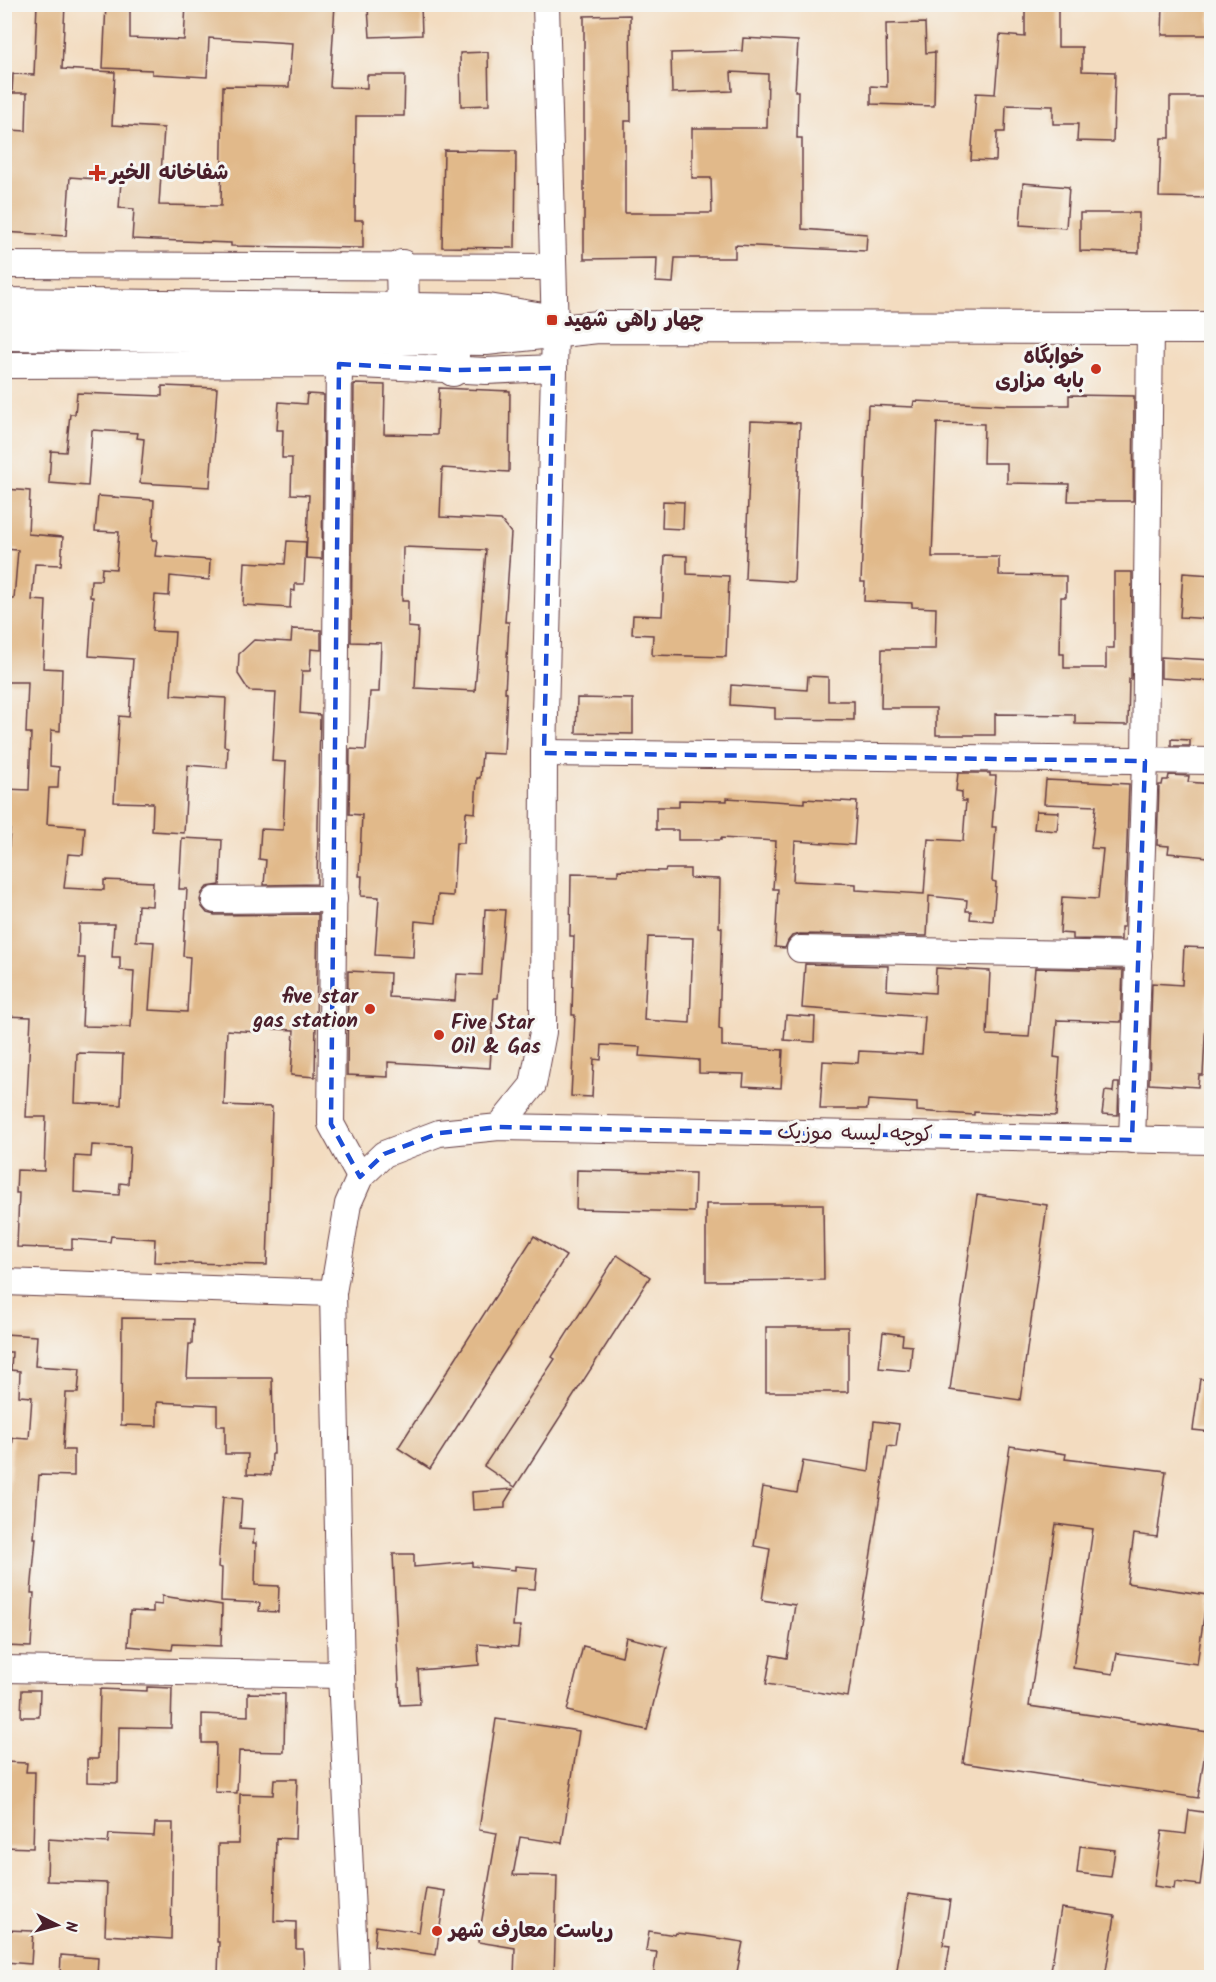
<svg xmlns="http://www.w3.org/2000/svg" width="1216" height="1982" font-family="Kalam,'Playpen Sans Arabic',sans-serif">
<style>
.building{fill:#e1b98a;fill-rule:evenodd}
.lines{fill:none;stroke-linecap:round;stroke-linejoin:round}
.minor-casing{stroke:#633b41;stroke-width:28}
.major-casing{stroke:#633b41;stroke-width:34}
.minor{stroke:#fff;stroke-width:26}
.major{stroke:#fff;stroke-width:32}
.marked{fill:none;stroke:#1d4ed8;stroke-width:4.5;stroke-dasharray:12 8;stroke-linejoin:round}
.poi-dot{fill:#c8321e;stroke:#f6f6f2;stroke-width:2}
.labels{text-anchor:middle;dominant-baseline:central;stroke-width:6;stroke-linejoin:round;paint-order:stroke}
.poi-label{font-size:21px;font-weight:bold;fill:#4a1f2b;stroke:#f6f6f2;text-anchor:start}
.street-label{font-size:21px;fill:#4a1f2b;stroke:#f6f6f2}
</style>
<rect width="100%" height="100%" fill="#f6f6f2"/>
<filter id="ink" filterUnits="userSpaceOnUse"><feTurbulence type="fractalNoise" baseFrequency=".0167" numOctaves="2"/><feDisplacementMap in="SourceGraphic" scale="12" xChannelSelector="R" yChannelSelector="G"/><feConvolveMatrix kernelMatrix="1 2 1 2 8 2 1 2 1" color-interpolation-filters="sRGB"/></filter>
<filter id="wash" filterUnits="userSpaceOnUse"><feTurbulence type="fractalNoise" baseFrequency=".008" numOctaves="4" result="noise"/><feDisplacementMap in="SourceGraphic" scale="24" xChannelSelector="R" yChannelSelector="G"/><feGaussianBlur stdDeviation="1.35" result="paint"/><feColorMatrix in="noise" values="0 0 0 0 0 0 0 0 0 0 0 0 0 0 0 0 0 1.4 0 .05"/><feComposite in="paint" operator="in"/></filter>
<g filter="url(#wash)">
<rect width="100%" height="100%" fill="#f3dcc0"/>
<g id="blocks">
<!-- building -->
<g class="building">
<path d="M 37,4 L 65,4 L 62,69 L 115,72 L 112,125 L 164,128 L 159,205 L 221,206 L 223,86 L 289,87 L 292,43 L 209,38 L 207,77 L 152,74 L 152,70 L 103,68 L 106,4 L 130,4 L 130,38 L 184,40 L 186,4 L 335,4 L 330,87 L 367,88 L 367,75 L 405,75 L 404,116 L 356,116 L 355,220 L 363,220 L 363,248 L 231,246 L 231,243 L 132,239 L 134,209 L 119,208 L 121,181 L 70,177 L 66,236 L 4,232 L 4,200 L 7,201 L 11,130 L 26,131 L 27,93 L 12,93 L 13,74 L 34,75 Z"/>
<path d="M 1025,4 L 1058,4 L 1058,47 L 1082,47 L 1082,71 L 1115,72 L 1113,142 L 1077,141 L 1078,124 L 1053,124 L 1053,106 L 1006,105 L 1005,132 L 997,132 L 996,161 L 971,160 L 976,93 L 995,94 L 1000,35 L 1025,37 Z"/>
<path d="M 1163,4 L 1209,4 L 1209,35 L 1162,35 Z"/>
<path d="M 421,5 L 422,35 L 370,37 L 368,8 Z"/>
<path d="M 630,15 L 631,121 L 625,121 L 625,213 L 712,213 L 711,178 L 692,178 L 692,128 L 767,128 L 768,74 L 731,72 L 732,91 L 672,93 L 671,53 L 742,51 L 743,38 L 798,41 L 795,91 L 798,91 L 797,138 L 802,138 L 802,229 L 867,234 L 866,251 L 735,245 L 735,258 L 675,258 L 673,283 L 656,282 L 657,258 L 584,259 L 584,16 Z"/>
<path d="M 925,23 L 926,53 L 935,52 L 934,106 L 871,104 L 871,86 L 887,87 L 886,24 Z"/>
<path d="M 488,52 L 489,105 L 461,106 L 460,53 Z"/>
<path d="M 1170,97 L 1212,97 L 1212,198 L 1159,197 L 1161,138 L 1170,138 Z"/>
<path d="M 444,150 L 516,151 L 515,248 L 442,247 Z"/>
<path d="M 1023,183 L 1069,187 L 1066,228 L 1020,225 Z"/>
<path d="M 1080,213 L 1139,213 L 1139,253 L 1080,251 Z"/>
<path d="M 354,384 L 385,385 L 384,434 L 437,435 L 439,388 L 510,391 L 509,472 L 442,468 L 440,517 L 501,520 L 511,533 L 505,622 L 509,622 L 505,692 L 507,693 L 504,754 L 482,753 L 480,778 L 477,778 L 475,813 L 466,812 L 464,843 L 456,843 L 453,896 L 438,895 L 436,923 L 415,921 L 413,957 L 375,955 L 379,897 L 361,896 L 362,876 L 359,876 L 362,815 L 349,814 L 350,749 L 366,750 L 370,692 L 379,692 L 381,643 L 351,642 ZM 403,547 L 486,550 L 475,691 L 415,688 L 418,628 L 408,627 L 408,601 L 402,601 Z"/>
<path d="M 162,386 L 217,388 L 210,487 L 140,483 L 144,439 L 137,438 L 138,433 L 92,430 L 88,486 L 49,483 L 51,451 L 66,452 L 70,414 L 75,414 L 77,393 L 162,396 Z"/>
<path d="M 307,394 L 324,395 L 322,559 L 306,558 L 309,495 L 291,494 L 292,458 L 282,458 L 283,430 L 277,430 L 279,402 L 306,404 Z"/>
<path d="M 1069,395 L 1134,396 L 1133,501 L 1068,501 L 1069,484 L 1007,483 L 1007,463 L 983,463 L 984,424 L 937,423 L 932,557 L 999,557 L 999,575 L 1066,576 L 1066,597 L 1061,597 L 1060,654 L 1064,654 L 1064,668 L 1106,668 L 1106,648 L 1114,648 L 1114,572 L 1132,572 L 1131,679 L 1129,679 L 1128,725 L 1075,724 L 1075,715 L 995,714 L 995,735 L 936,735 L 936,708 L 881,708 L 882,649 L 935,649 L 936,608 L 912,607 L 912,603 L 864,601 L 865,582 L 861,582 L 868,405 L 913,407 L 914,401 L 1007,405 L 1069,405 Z"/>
<path d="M 751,421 L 800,423 L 794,582 L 745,579 Z"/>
<path d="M 6,489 L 30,491 L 28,534 L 63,537 L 61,565 L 35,564 L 32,600 L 46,601 L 43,668 L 62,669 L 60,731 L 51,730 L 50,766 L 59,767 L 58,788 L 49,788 L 47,824 L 85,827 L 83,855 L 68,854 L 64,888 L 104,890 L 104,880 L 153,882 L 152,906 L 138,905 L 136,941 L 154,942 L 149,1010 L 187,1012 L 190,957 L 183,956 L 187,889 L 179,889 L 182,838 L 222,840 L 220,885 L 207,887 L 202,893 L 200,900 L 202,907 L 207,913 L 215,915 L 318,914 L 315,1077 L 291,1075 L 294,1030 L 257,1028 L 257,1032 L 227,1030 L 224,1105 L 272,1107 L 267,1265 L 154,1262 L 155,1239 L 111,1236 L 110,1242 L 72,1239 L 72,1249 L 17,1247 L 19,1193 L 16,1193 L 17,1170 L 44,1171 L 46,1117 L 26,1117 L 31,1017 L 4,1016 L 4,910 L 10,829 L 4,829 L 6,789 L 29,790 L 31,733 L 26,733 L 28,682 L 6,682 L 7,599 L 14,599 L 18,550 L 4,549 ZM 79,924 L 114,924 L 112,957 L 120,957 L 120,970 L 134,971 L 131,1027 L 82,1026 L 85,958 L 78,958 ZM 77,1053 L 123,1054 L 121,1105 L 75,1103 ZM 92,1145 L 130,1147 L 128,1184 L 120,1183 L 119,1195 L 74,1192 L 75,1156 L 91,1157 Z"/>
<path d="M 98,496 L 154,500 L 152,540 L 157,540 L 155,556 L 210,560 L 209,580 L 170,576 L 169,596 L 155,595 L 152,631 L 175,632 L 171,695 L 226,698 L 224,746 L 228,747 L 227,768 L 188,765 L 184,833 L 152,831 L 153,803 L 114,802 L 119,716 L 129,717 L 133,659 L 89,656 L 93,597 L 90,597 L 91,580 L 101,580 L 102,568 L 116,569 L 119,532 L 95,531 Z"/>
<path d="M 663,501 L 684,502 L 683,529 L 662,528 Z"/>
<path d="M 287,541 L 306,542 L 304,584 L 295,584 L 295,591 L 291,590 L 290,608 L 243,605 L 245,562 L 285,564 Z"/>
<path d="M 665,555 L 687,556 L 687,574 L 729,576 L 726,657 L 652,655 L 653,635 L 632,634 L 633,615 L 662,616 Z"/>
<path d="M 1183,573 L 1212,575 L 1210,619 L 1180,617 Z"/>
<path d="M 292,629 L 321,630 L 321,650 L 311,649 L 310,671 L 302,671 L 300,713 L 320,715 L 317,884 L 264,885 L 266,860 L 259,859 L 261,829 L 283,830 L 286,762 L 272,761 L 276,692 L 249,691 L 238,674 L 239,654 L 254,640 L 291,642 Z"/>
<path d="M 1161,657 L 1212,660 L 1212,681 L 1161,678 Z"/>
<path d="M 808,676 L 828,677 L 828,701 L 854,701 L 854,720 L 775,719 L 775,708 L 730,705 L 731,685 L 807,690 Z"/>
<path d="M 577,698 L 633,699 L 633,734 L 576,733 Z"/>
<path d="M 1171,739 L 1190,740 L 1190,746 L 1171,746 Z"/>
<path d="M 958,773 L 990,773 L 990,776 L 996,776 L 992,827 L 996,827 L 992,881 L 996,882 L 993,921 L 970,919 L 971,911 L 966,911 L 967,900 L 929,896 L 927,936 L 800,934 L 792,936 L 788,941 L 785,948 L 775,947 L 778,889 L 773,889 L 776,841 L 721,838 L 721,840 L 678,840 L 678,830 L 656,830 L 656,807 L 679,807 L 679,800 L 727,801 L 727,798 L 804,803 L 804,799 L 857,802 L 854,845 L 795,841 L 793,881 L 856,884 L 856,890 L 924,894 L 928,839 L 963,841 L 966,801 L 962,801 L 962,792 L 956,791 Z"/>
<path d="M 1169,775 L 1189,776 L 1188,782 L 1212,784 L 1208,857 L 1168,853 L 1169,846 L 1157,845 L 1159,785 L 1162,785 L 1163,780 L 1168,780 Z"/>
<path d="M 1046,780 L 1129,784 L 1124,927 L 1121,927 L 1121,940 L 1073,939 L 1073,934 L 1060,933 L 1062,897 L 1098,899 L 1103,849 L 1091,848 L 1096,806 L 1044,804 Z"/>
<path d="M 1036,811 L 1059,812 L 1057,831 L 1034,829 Z"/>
<path d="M 666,869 L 690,869 L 690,878 L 720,879 L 719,927 L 722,928 L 719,1029 L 722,1030 L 722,1046 L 783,1050 L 781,1088 L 743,1086 L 744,1074 L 699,1073 L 699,1060 L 639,1056 L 640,1047 L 602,1045 L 601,1060 L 594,1059 L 592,1097 L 571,1096 L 575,1015 L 572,1015 L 574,936 L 570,936 L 571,874 L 618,875 L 618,870 L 665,871 ZM 648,937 L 693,938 L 690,1023 L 644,1020 Z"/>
<path d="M 485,909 L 505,910 L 498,998 L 494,998 L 490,1068 L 388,1062 L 388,1077 L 347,1075 L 348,971 L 390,973 L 389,997 L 455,1001 L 457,974 L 482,975 Z"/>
<path d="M 1184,947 L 1210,948 L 1203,1075 L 1199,1075 L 1198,1087 L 1149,1084 L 1152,983 L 1182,985 Z"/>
<path d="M 805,964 L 888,966 L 887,990 L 935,993 L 936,968 L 990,971 L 987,1035 L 1029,1037 L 1035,968 L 1123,970 L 1121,1022 L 1057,1020 L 1054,1057 L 1060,1058 L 1056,1116 L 974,1112 L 974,1115 L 917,1111 L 917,1103 L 868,1100 L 867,1109 L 820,1109 L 823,1061 L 858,1063 L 859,1051 L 922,1054 L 925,1017 L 802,1008 Z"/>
<path d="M 786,1015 L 815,1017 L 814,1042 L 784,1040 Z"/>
<path d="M 1114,1083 L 1119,1083 L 1118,1115 L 1102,1114 L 1105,1091 L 1113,1092 Z"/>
<path d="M 577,1170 L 695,1173 L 694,1212 L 576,1209 Z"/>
<path d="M 977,1195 L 1047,1205 L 1020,1400 L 950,1390 Z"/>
<path d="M 706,1204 L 823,1204 L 824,1280 L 706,1281 Z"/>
<path d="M 534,1236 L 566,1256 L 430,1469 L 398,1448 Z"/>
<path d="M 617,1255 L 650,1277 L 515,1487 L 484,1466 L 555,1359 L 552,1357 Z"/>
<path d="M 122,1318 L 193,1319 L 192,1344 L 189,1344 L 187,1378 L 272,1378 L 274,1454 L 272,1454 L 271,1475 L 247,1474 L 248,1454 L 225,1454 L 225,1426 L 217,1426 L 217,1405 L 157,1402 L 157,1426 L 121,1425 Z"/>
<rect x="766" y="1327" width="82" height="65"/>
<path d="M 883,1332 L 903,1335 L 902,1345 L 912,1346 L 910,1371 L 879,1368 Z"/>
<path d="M 4,1334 L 37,1336 L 35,1366 L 80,1369 L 78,1393 L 66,1393 L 63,1450 L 74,1450 L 74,1476 L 39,1475 L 34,1538 L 36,1538 L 31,1593 L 34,1593 L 31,1647 L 4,1646 L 4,1552 L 13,1438 L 29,1439 L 32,1397 L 19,1396 L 20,1371 L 11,1370 L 12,1352 L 4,1352 Z"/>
<path d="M 1200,1379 L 1212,1380 L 1212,1432 L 1193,1430 Z"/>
<path d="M 874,1421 L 899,1424 L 896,1447 L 888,1446 L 848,1697 L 766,1684 L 771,1655 L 787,1658 L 795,1605 L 762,1600 L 770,1549 L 754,1546 L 763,1487 L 797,1493 L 803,1461 L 869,1472 Z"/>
<path d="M 1010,1446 L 1066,1454 L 1065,1459 L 1166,1471 L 1157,1537 L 1134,1534 L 1127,1583 L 1207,1595 L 1197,1664 L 1117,1653 L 1113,1674 L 1073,1668 L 1093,1529 L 1056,1524 L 1029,1706 L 1208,1732 L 1198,1798 L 963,1763 Z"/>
<path d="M 513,1489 L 505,1502 L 505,1508 L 473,1510 L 472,1492 Z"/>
<path d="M 223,1497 L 242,1499 L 240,1528 L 254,1529 L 253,1543 L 256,1543 L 255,1585 L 279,1586 L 278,1612 L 259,1611 L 260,1603 L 221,1601 L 222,1568 L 218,1567 Z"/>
<path d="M 393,1554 L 414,1554 L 414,1567 L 472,1562 L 472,1566 L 515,1570 L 515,1566 L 537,1568 L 535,1589 L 516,1588 L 513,1626 L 520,1626 L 518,1647 L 478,1644 L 479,1665 L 418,1670 L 420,1704 L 400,1705 Z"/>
<path d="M 162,1596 L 222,1605 L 221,1646 L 173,1644 L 172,1650 L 128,1646 L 130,1611 L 153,1612 L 153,1604 L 162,1605 Z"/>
<path d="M 626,1637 L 667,1647 L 647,1730 L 567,1711 L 583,1646 L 622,1656 Z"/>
<path d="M 147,1687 L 172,1688 L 171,1728 L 119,1727 L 118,1783 L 87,1782 L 87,1759 L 98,1759 L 100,1689 L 147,1691 Z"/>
<path d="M 22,1690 L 40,1690 L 39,1717 L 21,1717 Z"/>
<path d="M 248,1693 L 285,1694 L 284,1752 L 239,1751 L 237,1793 L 215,1792 L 216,1743 L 202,1743 L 202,1714 L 248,1716 Z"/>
<path d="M 496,1719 L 579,1731 L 562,1843 L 520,1837 L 513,1875 L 557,1876 L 554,1977 L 514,1977 L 515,1948 L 478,1942 L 497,1833 L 479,1830 Z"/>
<path d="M 4,1762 L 27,1763 L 26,1772 L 35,1772 L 33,1848 L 4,1847 Z"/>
<path d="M 274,1779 L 297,1779 L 295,1839 L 276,1838 L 274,1921 L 296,1922 L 296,1949 L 303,1949 L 304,1977 L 218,1977 L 219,1942 L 217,1942 L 218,1844 L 239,1844 L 240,1794 L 273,1795 Z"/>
<path d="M 1189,1810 L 1209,1813 L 1200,1885 L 1175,1882 L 1174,1889 L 1154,1886 L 1162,1831 L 1186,1834 Z"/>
<path d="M 155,1823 L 173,1823 L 171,1939 L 105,1935 L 107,1883 L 47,1881 L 48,1839 L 108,1843 L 109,1834 L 154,1836 Z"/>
<path d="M 1080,1846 L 1115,1850 L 1111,1877 L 1077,1873 Z"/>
<path d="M 426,1888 L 445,1891 L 436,1955 L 374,1946 L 376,1926 L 419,1932 Z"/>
<path d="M 908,1894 L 950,1900 L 943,1945 L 950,1946 L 945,1977 L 896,1977 Z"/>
<path d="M 1061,1908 L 1115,1916 L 1105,1977 L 1050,1977 Z"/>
<path d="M 6,1930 L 33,1931 L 31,1964 L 5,1962 Z"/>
<path d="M 649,1931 L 675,1935 L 676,1933 L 704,1936 L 743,1942 L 736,1977 L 653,1977 L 657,1952 L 646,1951 Z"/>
<path d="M 61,1955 L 98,1958 L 97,1977 L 60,1977 Z"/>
</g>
</g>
</g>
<g filter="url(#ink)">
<use href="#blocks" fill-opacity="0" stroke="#633b41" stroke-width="1.5"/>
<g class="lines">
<defs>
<g id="minor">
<path d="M 4,265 L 553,267"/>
<path d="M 339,364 L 331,1124 L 360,1177"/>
<path d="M 4,365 L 339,364 L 486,371 L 553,368"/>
<path d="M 544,753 L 1212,761"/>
<path d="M 215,900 L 334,899"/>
<path d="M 800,949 L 1139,955"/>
<path d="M 499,1127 L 533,1085 L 543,1032 L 544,753 L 555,332 L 546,4"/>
<path d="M 1132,1140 L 1145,761 L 1150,328"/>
<path d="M 4,1282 L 333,1293"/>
<path d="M 4,1669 L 341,1675"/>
<path d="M 355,1978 L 341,1675 L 333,1293 L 348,1204 L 360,1177 L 384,1154 L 439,1133 L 499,1127 L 1212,1141"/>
</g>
<g id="major">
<path d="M 402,266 L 403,309"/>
<path d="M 4,304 L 488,310 L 555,321"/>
<path d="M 4,334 L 486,339 L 598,327 L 1212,328"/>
<path d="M 453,339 L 453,370"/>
</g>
</defs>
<!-- minor casing -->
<use href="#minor" class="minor-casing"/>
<!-- major casing -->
<use href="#major" class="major-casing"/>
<!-- minor -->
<use href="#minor" class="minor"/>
<!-- major -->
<use href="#major" class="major"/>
</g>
</g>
<!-- marked area -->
<path class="marked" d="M 339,364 L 453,370 L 553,368 L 544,753 L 1145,761 L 1132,1140 L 499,1127 L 439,1133 L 384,1154 L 360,1177 L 331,1124 Z"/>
<!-- markers -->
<g class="poi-dot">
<path d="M94 164h6v6h6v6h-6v6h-6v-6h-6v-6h6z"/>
<rect x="546" y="314" width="12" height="12" rx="3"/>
<circle cx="1096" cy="369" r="6"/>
<circle cx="370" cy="1009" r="6"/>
<circle cx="439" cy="1035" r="6"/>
<circle cx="437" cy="1931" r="6"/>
</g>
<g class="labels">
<!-- poi labels -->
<g class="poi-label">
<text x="110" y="173">شفاخانه الخیر</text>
<text x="564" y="320">چهار راهی شهید</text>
<text x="1084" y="357" text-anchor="end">خوابگاه<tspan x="1084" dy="24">بابه مزاری</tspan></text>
<text x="358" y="997" text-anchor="end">five star<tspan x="358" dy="24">gas station</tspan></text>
<text x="451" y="1023">Five Star<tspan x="451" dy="24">Oil &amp; Gas</tspan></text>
<text x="449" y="1931">ریاست معارف شهر</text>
</g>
<!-- street labels -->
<g class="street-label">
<text transform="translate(855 1134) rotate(1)">کوچه لیسه موزیک</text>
</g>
</g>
<!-- margin -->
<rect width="1216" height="1982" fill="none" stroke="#f6f6f2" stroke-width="24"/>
<!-- north arrow -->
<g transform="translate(57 1925) rotate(96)" stroke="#f6f6f2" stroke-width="4.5" paint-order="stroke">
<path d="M0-4.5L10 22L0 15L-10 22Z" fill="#4a1f2b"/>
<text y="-9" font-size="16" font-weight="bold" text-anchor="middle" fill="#4a1f2b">N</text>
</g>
</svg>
